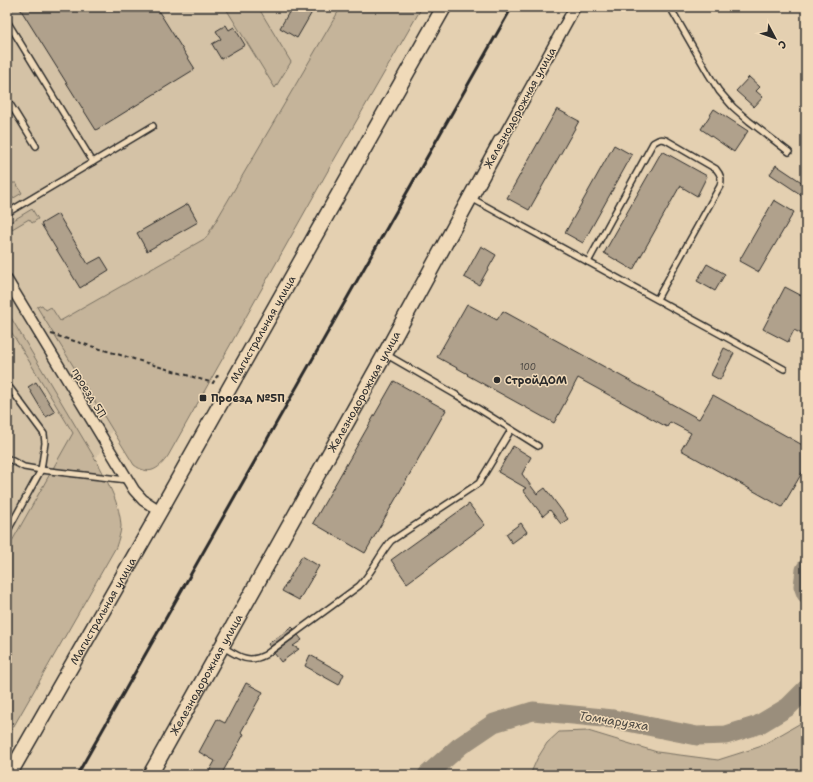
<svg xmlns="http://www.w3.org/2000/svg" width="813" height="782" font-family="'Shantell Sans',sans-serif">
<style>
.built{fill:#d4c2a6}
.green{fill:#c5b49a;stroke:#787062}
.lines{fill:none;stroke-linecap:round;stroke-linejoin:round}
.river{stroke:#9a8e7b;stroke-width:19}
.building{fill:#b0a18c;stroke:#2b2b2b}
.lane-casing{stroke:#2b2b2b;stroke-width:8}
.street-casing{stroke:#2b2b2b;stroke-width:13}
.secondary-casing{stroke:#2b2b2b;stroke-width:17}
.path{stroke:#2b2b2b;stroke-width:2;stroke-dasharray:4 3;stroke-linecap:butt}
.lane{stroke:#f0dab9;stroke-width:5}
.street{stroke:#f0dab9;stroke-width:10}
.secondary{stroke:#f0dab9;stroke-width:14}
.rail{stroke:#2b2b2b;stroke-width:3}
.poi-dot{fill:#2b2b2b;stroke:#f0dab9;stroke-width:1.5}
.labels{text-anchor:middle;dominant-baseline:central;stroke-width:3;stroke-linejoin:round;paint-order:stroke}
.number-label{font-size:9px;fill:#4c4843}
.street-label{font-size:11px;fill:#2b2b2b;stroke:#f0dab9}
.poi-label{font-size:11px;font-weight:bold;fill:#2b2b2b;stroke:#f0dab9;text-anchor:start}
.water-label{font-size:12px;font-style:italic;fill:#4c4943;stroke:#f0dab9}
</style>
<rect width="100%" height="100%" fill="#e4d0b1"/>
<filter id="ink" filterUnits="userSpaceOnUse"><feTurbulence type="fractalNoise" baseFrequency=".025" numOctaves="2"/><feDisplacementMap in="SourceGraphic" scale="8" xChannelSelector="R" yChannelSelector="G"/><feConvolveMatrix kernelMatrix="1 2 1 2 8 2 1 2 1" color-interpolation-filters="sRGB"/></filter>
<g filter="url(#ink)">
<!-- built -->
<path class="built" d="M 7,7 L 361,7 L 219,245 L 7,613 Z"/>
<!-- green -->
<g class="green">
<path d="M 225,7 L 258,7 L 291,62 L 275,88 Z"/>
<path d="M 341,7 L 422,7 L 330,167 L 168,456 C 158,470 149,476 134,465 L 37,307 L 42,305 L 46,310 L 51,307 L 60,321 L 206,238 Z"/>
<path d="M 7,183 L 16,183 L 22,193 L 7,202 Z"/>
<path d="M 32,209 L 38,219 L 32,223 L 29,219 L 7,232 L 7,224 Z"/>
<path d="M 7,311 L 100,467 C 109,485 120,505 121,526 C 121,533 118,540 116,547 L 7,738 L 7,550 L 73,433 L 7,325 Z"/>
<path d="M 806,720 L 806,775 L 530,775 L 537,759 L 547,743 L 559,732 L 588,731 L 657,752 L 718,760 L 759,747 Z"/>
</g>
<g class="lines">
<!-- river -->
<g class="river">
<path d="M 806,568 L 805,570 L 803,586 L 806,594"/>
<path d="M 427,775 L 460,746 L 494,723 L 533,711 L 613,719 L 697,736 L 726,735 L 758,725 L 788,707 L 806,689"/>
</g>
</g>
<!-- building -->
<g class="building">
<path d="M 19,7 L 156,7 L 195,69 L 96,130 Z"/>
<path d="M 292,7 L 315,7 L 297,38 L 280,28 Z"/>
<path d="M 226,25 L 229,30 L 234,27 L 245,45 L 221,59 L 212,44 L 221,39 L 216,31 Z"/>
<path d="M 749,77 L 760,87 L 756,91 L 763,97 L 754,107 L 736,91 Z"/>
<path d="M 557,109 L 579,121 L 529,210 L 507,198 Z"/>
<path d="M 714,109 L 748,131 L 734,152 L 701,129 Z"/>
<path d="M 614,145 L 632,155 L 583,243 L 565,233 Z"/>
<path d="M 662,151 L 707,176 L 697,196 L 680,186 L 633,270 L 604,253 Z"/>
<path d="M 776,165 L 806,185 L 806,198 L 770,174 Z"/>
<path d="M 774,200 L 794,212 L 759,272 L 739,261 Z"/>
<path d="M 188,204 L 198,222 L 147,251 L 137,233 Z"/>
<path d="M 58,214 L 88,264 L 101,257 L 109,270 L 80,288 L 41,224 Z"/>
<path d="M 481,246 L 496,255 L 479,285 L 464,277 Z"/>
<path d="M 707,264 L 725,274 L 715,291 L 697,281 Z"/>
<path d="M 785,287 L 806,298 L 806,309 L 803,314 L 806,316 L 806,336 L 794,330 L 788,342 L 763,329 Z"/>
<path d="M 467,304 L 497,320 L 503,311 L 699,419 L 713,395 L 806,447 L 806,466 L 782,507 L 681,450 L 691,433 L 670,422 L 667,427 L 578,378 L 554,423 L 467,375 L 468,374 L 437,357 Z"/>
<path d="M 724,348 L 734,353 L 720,380 L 711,375 Z"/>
<path d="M 394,381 L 446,410 L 365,553 L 313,523 Z"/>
<path d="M 36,382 L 55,412 L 46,417 L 28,387 Z"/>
<path d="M 513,446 L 531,457 L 522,474 L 537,494 L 545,488 L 568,519 L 561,524 L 550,510 L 543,516 L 523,490 L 526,488 L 498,472 Z"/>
<path d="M 469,504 L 485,525 L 407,583 L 391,560 Z"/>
<path d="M 521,523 L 527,532 L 512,543 L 506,534 Z"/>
<path d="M 302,556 L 319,566 L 299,600 L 282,591 Z"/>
<path d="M 292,627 L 294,629 L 270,647 L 268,644 Z"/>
<path d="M 298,635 L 302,640 L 293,646 L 299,649 L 281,662 L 274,653 Z"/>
<path d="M 310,655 L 344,674 L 339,685 L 305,666 Z"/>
<path d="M 246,683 L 263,692 L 241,732 L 244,734 L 221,775 L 207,775 L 215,761 L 199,752 L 217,719 L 225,723 Z"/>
</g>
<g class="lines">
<defs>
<g id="lane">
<path d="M 670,7 L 709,75 L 719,91 L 733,107 L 749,121 L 789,152"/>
<path d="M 7,21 L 93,162 L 153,126"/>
<path d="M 7,99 L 36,146"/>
<path d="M 471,198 L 784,369"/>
<path d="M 7,213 L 93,162"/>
<path d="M 588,262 L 653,143 C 658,140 660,138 666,140 L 716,169 C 721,175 722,179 720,186 L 657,299"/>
<path d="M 387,355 L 458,396 L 538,446"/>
<path d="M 7,386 L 10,388 L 44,434 L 45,443 L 41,470 L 7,532"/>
<path d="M 7,458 L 24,467 L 41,470 L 127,480"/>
<path d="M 223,647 C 238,656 248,664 265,655 L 359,586 C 372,573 379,555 391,541 L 479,483 L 511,430"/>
</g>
<g id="street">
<path d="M 501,141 L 575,7"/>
<path d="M 7,280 L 134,490 L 143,500 L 160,511"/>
</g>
<g id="secondary">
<path id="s1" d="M 9,775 L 160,511 L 444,7"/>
<path id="s2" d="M 150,775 L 385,354 L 501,141"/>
</g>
</defs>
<!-- lane casing -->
<use href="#lane" class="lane-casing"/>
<!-- street casing -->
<use href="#street" class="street-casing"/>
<!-- secondary casing -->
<use href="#secondary" class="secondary-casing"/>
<!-- path -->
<path class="path" d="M 51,334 L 213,383 L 217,376 L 221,378"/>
<!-- lane -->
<use href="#lane" class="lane"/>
<!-- street -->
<use href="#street" class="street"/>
<!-- secondary -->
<use href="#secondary" class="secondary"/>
<!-- rail -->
<path class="rail" d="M 77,775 L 512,7"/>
</g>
</g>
<!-- markers -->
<g class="poi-dot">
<circle cx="497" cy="380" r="4"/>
<rect x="199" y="394" width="8" height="8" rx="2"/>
</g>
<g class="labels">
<!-- number labels -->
<g class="number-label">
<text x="528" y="367">100</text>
</g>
<!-- street labels -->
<g class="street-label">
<text transform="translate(520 108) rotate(-61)">Железнодорожная улица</text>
<text stroke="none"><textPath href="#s1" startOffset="513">Магистральная улица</textPath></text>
<text stroke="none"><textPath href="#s2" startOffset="439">Железнодорожная улица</textPath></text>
<text transform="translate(89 393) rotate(59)">проезд 5П</text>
<text stroke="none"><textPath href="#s1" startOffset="189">Магистральная улица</textPath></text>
<text stroke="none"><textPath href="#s2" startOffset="115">Железнодорожная улица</textPath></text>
</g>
<!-- poi labels -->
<g class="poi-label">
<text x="505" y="380">СтройДОМ</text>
<text x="211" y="398">Проезд №5П</text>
</g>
<!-- water labels -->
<g class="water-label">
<text transform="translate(614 721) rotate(9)">Томчаруяха</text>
</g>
</g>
<!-- margin -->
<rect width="813" height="782" fill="none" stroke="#f0dab9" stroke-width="24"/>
<rect x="12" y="12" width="789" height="758" fill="none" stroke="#2b2b2b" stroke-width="1.5" filter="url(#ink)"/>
<!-- north arrow -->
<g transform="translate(775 38) rotate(131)" stroke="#f0dab9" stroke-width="3" paint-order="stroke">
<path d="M0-3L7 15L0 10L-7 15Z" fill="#2b2b2b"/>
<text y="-6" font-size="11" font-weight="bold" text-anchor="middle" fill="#2b2b2b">С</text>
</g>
</svg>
